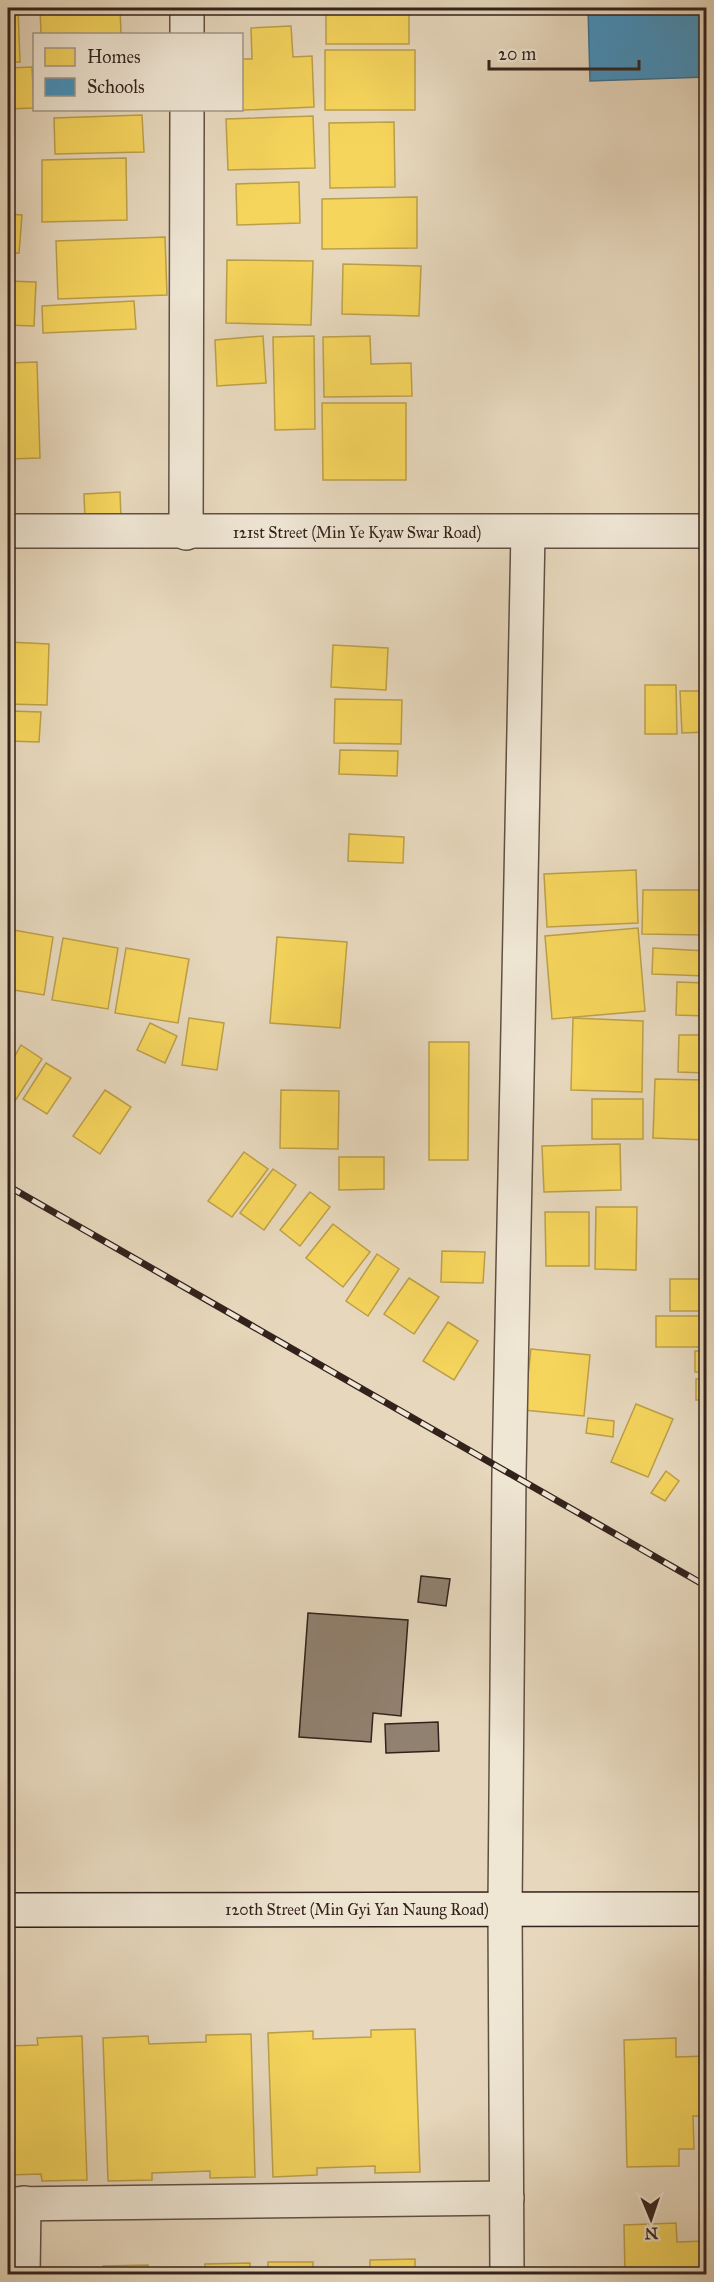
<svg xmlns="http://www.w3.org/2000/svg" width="714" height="2282" font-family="'IM FELL Great Primer',serif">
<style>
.homes{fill:#f6d55c;stroke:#bc9f49;stroke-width:1.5}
.schools{fill:#4393c3;stroke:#3e7191;stroke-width:1.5}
.building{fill:#918170;stroke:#33221c;stroke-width:1.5}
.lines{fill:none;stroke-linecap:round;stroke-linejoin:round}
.street-casing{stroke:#605044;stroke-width:36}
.secondary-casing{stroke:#33221c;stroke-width:36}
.street{stroke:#efe6d4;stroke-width:33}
.secondary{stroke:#efe6d4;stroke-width:33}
.rail-casing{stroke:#33221c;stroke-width:7}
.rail{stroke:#efe6d4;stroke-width:4.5;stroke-dasharray:14;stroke-linecap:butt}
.labels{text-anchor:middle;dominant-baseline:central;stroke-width:6;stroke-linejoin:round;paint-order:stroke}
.street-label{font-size:16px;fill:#33221c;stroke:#efe6d4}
</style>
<rect width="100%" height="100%" fill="#e7d8bd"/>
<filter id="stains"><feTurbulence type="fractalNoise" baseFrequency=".00333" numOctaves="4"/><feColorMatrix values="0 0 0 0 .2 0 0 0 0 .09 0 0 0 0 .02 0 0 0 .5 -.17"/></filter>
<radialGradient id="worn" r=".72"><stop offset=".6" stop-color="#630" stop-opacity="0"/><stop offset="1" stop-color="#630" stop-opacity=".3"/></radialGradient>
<!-- homes -->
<g class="homes">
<path d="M 8,8 L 18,8 L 20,62 L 8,62 Z"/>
<path d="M 40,8 L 120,8 L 121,34 L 41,34 Z"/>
<path d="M 224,8 L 315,8 L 316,12 L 224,15 Z"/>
<rect x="326" y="8" width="83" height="36"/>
<path d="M 291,26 L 293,57 L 312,56 L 314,107 L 225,111 L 242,110 L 242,59 L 252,59 L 251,28 Z"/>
<rect x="325" y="50" width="90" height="60"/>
<path d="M 32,67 L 34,108 L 8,109 L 8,68 Z"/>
<path d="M 142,115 L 144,152 L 55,154 L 54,118 Z"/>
<path d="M 313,116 L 315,168 L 228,170 L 226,119 Z"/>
<path d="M 394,122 L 395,187 L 330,188 L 329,123 Z"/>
<path d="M 126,158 L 127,220 L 42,222 L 42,160 Z"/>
<path d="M 299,182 L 300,223 L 237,225 L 236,184 Z"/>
<path d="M 417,197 L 417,248 L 322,249 L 322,199 Z"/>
<path d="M 8,214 L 22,215 L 19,253 L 8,253 Z"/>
<path d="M 165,237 L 167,295 L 58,299 L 56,241 Z"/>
<path d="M 227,260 L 313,261 L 311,325 L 226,323 Z"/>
<path d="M 343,264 L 421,266 L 419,316 L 342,314 Z"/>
<path d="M 8,281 L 36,282 L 34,326 L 8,325 Z"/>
<path d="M 134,301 L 136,329 L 43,333 L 42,306 Z"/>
<path d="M 263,336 L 266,383 L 217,386 L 215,340 Z"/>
<path d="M 314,336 L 315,429 L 275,430 L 273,337 Z"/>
<path d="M 370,336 L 371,364 L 411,363 L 412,396 L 324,397 L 323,337 Z"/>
<path d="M 37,362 L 40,458 L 8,459 L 8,363 Z"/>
<path d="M 322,403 L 406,403 L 406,480 L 323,480 Z"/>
<path d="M 120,492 L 121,519 L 85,520 L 84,494 Z"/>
<path d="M 8,642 L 49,644 L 47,705 L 8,704 Z"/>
<path d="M 333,645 L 388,648 L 386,690 L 331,687 Z"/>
<path d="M 645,685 L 676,685 L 677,734 L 645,734 Z"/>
<path d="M 680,691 L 704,691 L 706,732 L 682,733 Z"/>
<path d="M 335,699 L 402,700 L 401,744 L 334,743 Z"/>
<path d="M 8,711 L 41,712 L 39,742 L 8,741 Z"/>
<path d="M 340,750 L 398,751 L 397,776 L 339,774 Z"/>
<path d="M 349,834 L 404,837 L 403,863 L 348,861 Z"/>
<path d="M 636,870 L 638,923 L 547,927 L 544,874 Z"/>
<path d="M 643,890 L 706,890 L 706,935 L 642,934 Z"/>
<path d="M 638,928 L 645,1011 L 552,1019 L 545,936 Z"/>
<path d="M 8,929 L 53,937 L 44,995 L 8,989 Z"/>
<path d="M 277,937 L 347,942 L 340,1028 L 270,1023 Z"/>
<path d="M 63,938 L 118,948 L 108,1009 L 52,1000 Z"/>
<path d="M 126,948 L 189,959 L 178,1023 L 115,1013 Z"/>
<path d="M 653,948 L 706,951 L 706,976 L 652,974 Z"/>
<path d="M 677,982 L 706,983 L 706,1016 L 676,1015 Z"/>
<path d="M 189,1018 L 224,1023 L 217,1070 L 182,1065 Z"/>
<path d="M 573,1018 L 643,1021 L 642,1092 L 571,1090 Z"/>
<path d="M 150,1023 L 177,1036 L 165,1063 L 137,1050 Z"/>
<path d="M 679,1035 L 706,1035 L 706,1073 L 678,1072 Z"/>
<path d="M 429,1042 L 469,1042 L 468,1160 L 429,1160 Z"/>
<path d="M 21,1045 L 42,1059 L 13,1104 L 8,1101 L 8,1068 Z"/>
<path d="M 46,1063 L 71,1078 L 47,1114 L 23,1099 Z"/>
<path d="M 655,1079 L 706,1080 L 706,1140 L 653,1138 Z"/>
<path d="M 105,1090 L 131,1107 L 100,1154 L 73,1136 Z"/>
<path d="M 281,1090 L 339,1091 L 338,1149 L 280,1148 Z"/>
<rect x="592" y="1099" width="51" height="40"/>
<path d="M 620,1144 L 621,1190 L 544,1192 L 542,1146 Z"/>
<path d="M 244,1152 L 268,1169 L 232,1217 L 208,1201 Z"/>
<path d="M 339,1157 L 384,1157 L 384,1189 L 339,1190 Z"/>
<path d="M 273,1169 L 296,1185 L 264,1230 L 240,1213 Z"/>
<path d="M 310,1192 L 330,1207 L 300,1246 L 280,1230 Z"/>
<path d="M 596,1207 L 637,1207 L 636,1270 L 595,1269 Z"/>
<path d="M 545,1212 L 589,1212 L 589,1266 L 546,1266 Z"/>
<path d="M 333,1224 L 370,1252 L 343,1287 L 306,1258 Z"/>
<path d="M 442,1251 L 485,1252 L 483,1283 L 441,1282 Z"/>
<path d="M 377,1254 L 399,1269 L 368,1316 L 346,1301 Z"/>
<path d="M 409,1278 L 439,1297 L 414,1334 L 384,1314 Z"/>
<rect x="670" y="1279" width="36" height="32"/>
<rect x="656" y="1316" width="50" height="31"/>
<path d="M 448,1322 L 478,1341 L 454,1380 L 423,1361 Z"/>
<path d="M 531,1349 L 590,1355 L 584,1416 L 524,1410 Z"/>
<rect x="695" y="1351" width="11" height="21"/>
<rect x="696" y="1379" width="10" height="21"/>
<path d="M 636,1404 L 673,1419 L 648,1477 L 611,1462 Z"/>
<path d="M 588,1418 L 614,1421 L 613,1437 L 586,1433 Z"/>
<path d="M 666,1471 L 679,1481 L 665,1501 L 651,1493 Z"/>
<path d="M 415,2029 L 420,2172 L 375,2173 L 375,2166 L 317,2168 L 317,2175 L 273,2177 L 268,2033 L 313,2031 L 313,2039 L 371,2037 L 371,2030 Z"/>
<path d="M 251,2034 L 255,2177 L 210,2178 L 210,2171 L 152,2173 L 152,2180 L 108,2181 L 103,2038 L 148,2036 L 149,2044 L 206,2042 L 206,2035 Z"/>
<path d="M 82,2036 L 87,2180 L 42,2181 L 41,2174 L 8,2175 L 8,2046 L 38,2045 L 37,2038 Z"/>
<path d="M 676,2038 L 676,2057 L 706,2056 L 706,2148 L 701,2148 L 700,2116 L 693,2116 L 694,2149 L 679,2149 L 679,2166 L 627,2167 L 624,2040 Z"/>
<path d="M 676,2223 L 677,2242 L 706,2241 L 706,2274 L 625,2274 L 624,2225 Z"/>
<path d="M 415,2259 L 415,2274 L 268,2274 L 268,2262 L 313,2262 L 313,2269 L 370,2267 L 370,2260 Z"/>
<path d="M 250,2263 L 250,2274 L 103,2274 L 103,2266 L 148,2265 L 148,2272 L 205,2271 L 205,2264 Z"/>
</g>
<!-- schools -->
<path class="schools" d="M 588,8 L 706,8 L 706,77 L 590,81 Z"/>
<!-- building -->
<g class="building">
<path d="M 421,1576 L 450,1579 L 446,1606 L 418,1602 Z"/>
<path d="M 308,1613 L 408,1620 L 401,1716 L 373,1713 L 371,1742 L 299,1737 Z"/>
<path d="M 438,1722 L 439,1751 L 386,1753 L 385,1724 Z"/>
</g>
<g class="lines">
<defs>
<g id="street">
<path d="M 187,34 L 187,8"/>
<path d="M 8,531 L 706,531"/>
<path d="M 186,533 L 187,110"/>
<path d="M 8,2204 L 507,2198"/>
<path d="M 23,2274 L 24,2203"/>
<path d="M 507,2274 L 505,1908 L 509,1474 L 528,532"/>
</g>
<path id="secondary" d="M 8,1910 L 706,1909"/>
</defs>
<!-- street casing -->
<use href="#street" class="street-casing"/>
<!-- secondary casing -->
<use href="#secondary" class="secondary-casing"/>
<!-- street -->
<use href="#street" class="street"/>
<!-- secondary -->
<use href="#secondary" class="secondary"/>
<defs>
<path id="rail" d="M 8,1186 L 706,1586"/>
</defs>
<!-- rail casing -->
<use href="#rail" class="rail-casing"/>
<!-- rail -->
<use href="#rail" class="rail"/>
</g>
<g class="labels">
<!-- street labels -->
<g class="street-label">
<text x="357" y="532">121st Street (Min Ye Kyaw Swar Road)</text>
<text x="357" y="1909">120th Street (Min Gyi Yan Naung Road)</text>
</g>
</g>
<!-- margin -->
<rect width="714" height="2282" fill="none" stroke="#e7d8bd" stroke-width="30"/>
<rect x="9" y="9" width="696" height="2264" fill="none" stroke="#33221c" stroke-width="3"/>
<rect x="15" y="15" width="684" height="2252" fill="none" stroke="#33221c" stroke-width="1.5"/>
<!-- legend -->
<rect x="33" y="33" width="210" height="78" fill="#efe6d4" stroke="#a4988a" stroke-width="1.5"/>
<rect x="45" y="48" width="30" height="18" fill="#f6d55c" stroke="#a4988a" stroke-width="1.5"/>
<text x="87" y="63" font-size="18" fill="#33221c">Homes</text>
<rect x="45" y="78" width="30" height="18" fill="#4393c3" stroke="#a4988a" stroke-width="1.5"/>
<text x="87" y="93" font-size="18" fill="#33221c">Schools</text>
<!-- north arrow -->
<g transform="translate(651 2219) rotate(178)" stroke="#efe6d4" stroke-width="4.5" paint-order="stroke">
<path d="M0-4.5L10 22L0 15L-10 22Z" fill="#33221c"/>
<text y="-9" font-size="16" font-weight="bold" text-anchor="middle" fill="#33221c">N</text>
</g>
<!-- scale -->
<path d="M489 60v9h150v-9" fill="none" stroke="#33221c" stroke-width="3"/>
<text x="498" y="60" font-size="18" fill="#33221c" stroke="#efe6d4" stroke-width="4.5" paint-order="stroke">20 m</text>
<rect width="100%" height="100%" filter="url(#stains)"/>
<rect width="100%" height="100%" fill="url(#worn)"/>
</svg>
